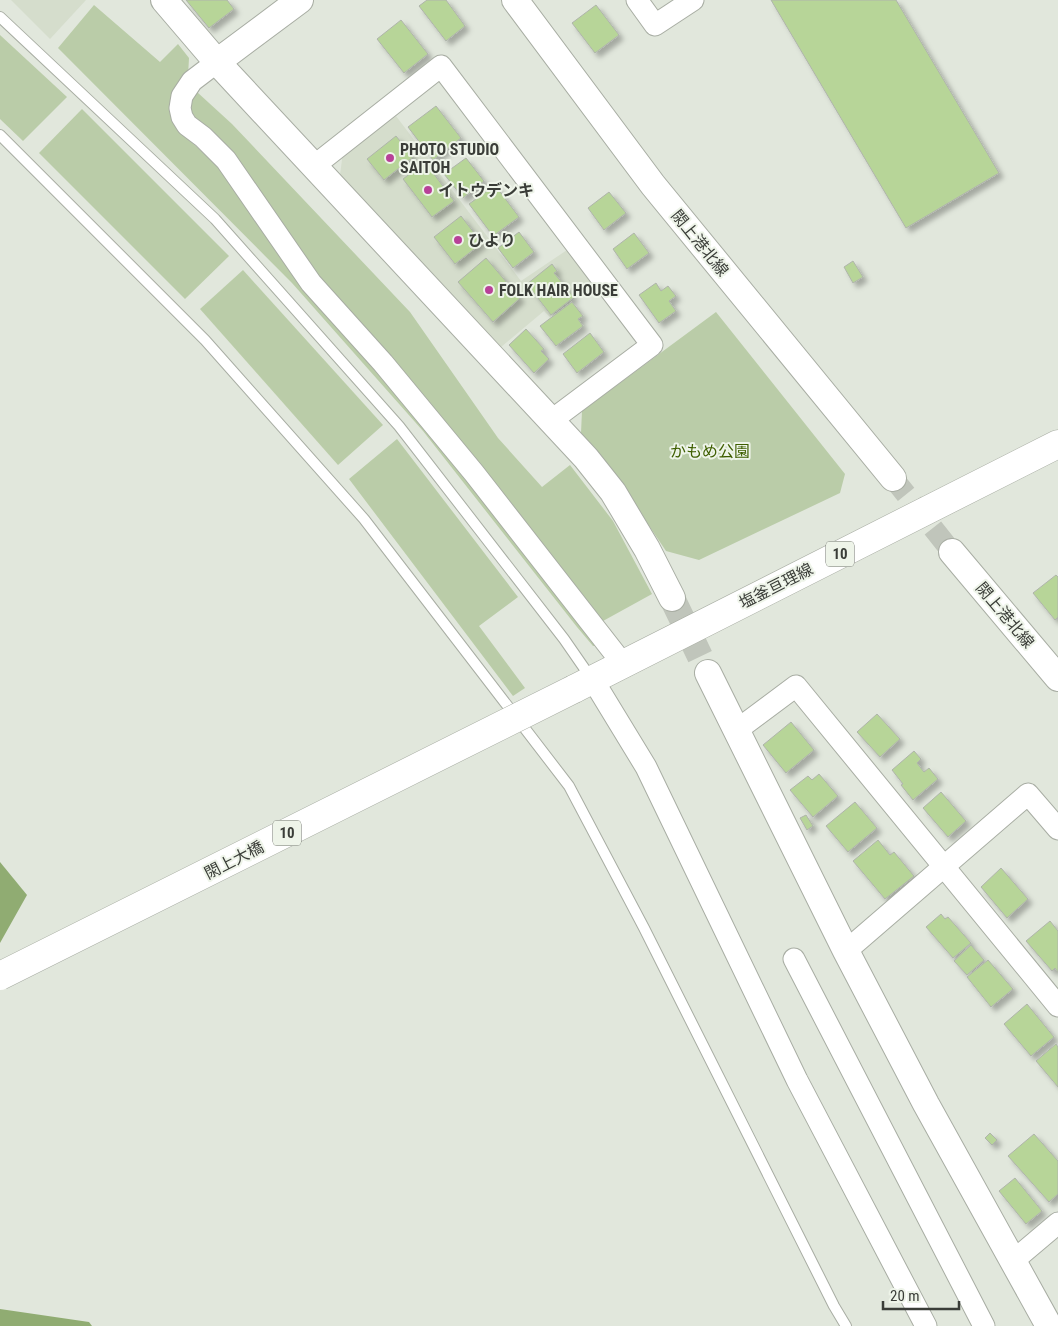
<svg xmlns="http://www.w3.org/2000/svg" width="1058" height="1326" font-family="'Roboto Condensed','Noto Sans JP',sans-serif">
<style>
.built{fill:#d5ddcc}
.green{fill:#bacca8}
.water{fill:#90ac72}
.building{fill:#b7d598;stroke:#afb4ab;filter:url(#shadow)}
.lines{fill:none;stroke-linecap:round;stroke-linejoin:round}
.minor-tunnel{stroke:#c0c5bb;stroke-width:21;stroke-dasharray:21 11;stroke-linecap:butt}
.tertiary-tunnel{stroke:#c0c5bb;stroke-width:26;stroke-dasharray:26 13;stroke-linecap:butt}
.service-casing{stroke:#a8ada3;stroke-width:12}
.minor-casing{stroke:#a8ada3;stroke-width:23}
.tertiary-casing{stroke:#a8ada3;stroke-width:28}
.primary-casing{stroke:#a8ada3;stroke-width:29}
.service{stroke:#fff;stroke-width:10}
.minor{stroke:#fff;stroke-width:21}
.tertiary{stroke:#fff;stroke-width:26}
.primary{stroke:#fff;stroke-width:28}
.primary-bridge-casing{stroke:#a8ada3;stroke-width:29;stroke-linecap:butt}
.primary-bridge{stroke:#fff;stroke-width:28}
.poi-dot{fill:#b84198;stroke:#eef4e9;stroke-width:2}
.labels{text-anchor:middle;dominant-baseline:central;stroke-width:4;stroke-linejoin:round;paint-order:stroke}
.shield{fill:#eef4e9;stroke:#70746d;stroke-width:1}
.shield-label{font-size:15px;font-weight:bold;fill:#3a3d38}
.poi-label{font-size:16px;font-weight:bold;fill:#3a3d38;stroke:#eef4e9;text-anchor:start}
.street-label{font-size:16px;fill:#3a3d38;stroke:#eef4e9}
.park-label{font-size:16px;fill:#3e5e00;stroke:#eef4e9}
</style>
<defs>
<filter id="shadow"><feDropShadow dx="4.5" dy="4.5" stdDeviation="2.5" flood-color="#0004"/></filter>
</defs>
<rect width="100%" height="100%" fill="#e1e7dc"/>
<!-- built -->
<g class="built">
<path d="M 11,0 L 86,0 L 50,39 Z"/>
<path d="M 396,116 L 521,281 L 567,250 L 593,284 L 550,317 L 544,311 L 501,347 L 340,175 L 343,152 Z"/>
</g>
<!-- green -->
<g class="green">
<path d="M 94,5 L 160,62 L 178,44 L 189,58 L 188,76 L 172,103 L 176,128 L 223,171 L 428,426 L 602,645 L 593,646 L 577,627 L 423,431 L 292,283 L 58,48 Z"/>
<path d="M 0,35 L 67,97 L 23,141 L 0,119 Z"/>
<path d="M 197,92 L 232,124 L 410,312 L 498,438 L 542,487 L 570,465 L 613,521 L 652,594 L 603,621 L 463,447 L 314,270 L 231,152 L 213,131 L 195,117 L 191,111 L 192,97 Z"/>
<path d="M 82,109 L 229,256 L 185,299 L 39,153 Z"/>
<path d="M 243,270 L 383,425 L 338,465 L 200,309 Z"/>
<path d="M 716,312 L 845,474 L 840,493 L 699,560 L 666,551 L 623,487 L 581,433 L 582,411 Z"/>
<path d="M 397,439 L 518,597 L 479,626 L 525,688 L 513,696 L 349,479 Z"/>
</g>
<!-- water -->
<g class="water">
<path d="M 0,862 L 27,895 L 0,943 Z"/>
<path d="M 0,1309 L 89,1322 L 92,1326 L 0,1326 Z"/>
</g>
<!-- building -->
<g class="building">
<path d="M 186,0 L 227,0 L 234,9 L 209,28 Z"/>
<path d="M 427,0 L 446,0 L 465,26 L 446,41 L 419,6 Z"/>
<path d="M 771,0 L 896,0 L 999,173 L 906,228 Z"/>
<path d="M 596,5 L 619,35 L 595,53 L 572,23 Z"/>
<path d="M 401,20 L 428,54 L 404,73 L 377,39 Z"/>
<path d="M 436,106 L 461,138 L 433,160 L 408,127 Z"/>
<path d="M 396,136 L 413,157 L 384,180 L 367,159 Z"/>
<path d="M 466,158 L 484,181 L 463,198 L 444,174 Z"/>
<path d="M 425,162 L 454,201 L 432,217 L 403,179 Z"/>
<path d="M 495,185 L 519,217 L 493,236 L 469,204 Z"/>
<path d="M 609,192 L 626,213 L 604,230 L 588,208 Z"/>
<path d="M 461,216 L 482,243 L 455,264 L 434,237 Z"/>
<path d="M 519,232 L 534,252 L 513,268 L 498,248 Z"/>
<path d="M 634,233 L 649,253 L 627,269 L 613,249 Z"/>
<path d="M 486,258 L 520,298 L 493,322 L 458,282 Z"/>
<path d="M 853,261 L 863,277 L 853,283 L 844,267 Z"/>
<path d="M 552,264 L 557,271 L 554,273 L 574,297 L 551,315 L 527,284 Z"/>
<path d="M 656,283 L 661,291 L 668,286 L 676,296 L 669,301 L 676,311 L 659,323 L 639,295 Z"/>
<path d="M 572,302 L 583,316 L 578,319 L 583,326 L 556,346 L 540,326 Z"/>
<path d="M 526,329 L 544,349 L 541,351 L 549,359 L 534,373 L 509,345 Z"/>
<path d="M 590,333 L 604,352 L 577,373 L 563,354 Z"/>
<path d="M 1056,575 L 1058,577 L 1058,617 L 1055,620 L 1033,593 Z"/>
<path d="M 877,714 L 900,739 L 880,757 L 857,732 Z"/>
<path d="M 791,722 L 814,750 L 786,773 L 763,745 Z"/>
<path d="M 914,751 L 921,759 L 917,763 L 924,772 L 929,768 L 938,779 L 913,800 L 901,785 L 903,784 L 892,770 Z"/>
<path d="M 819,774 L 838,796 L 813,817 L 790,790 L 808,776 L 812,780 Z"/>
<path d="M 941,792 L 966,821 L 948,837 L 923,808 Z"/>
<path d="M 855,802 L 877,828 L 848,852 L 826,826 Z"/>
<path d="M 806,815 L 813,826 L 807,830 L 800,818 Z"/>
<path d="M 878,840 L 890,855 L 894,852 L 914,876 L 885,899 L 853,861 Z"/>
<path d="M 1001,868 L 1028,899 L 1007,918 L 981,887 Z"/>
<path d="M 941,914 L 945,919 L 948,917 L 971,943 L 953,958 L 926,927 Z"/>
<path d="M 1050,921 L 1058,931 L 1058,972 L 1055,968 L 1052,971 L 1026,941 Z"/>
<path d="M 971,945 L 984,960 L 967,975 L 954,961 Z"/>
<path d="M 988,960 L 1013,989 L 991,1007 L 967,977 Z"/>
<path d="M 1027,1004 L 1054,1037 L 1031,1056 L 1004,1024 Z"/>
<path d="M 1056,1044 L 1058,1047 L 1058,1087 L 1036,1061 Z"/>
<path d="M 990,1133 L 997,1140 L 992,1145 L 985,1138 Z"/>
<path d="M 1034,1134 L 1058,1161 L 1058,1194 L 1049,1202 L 1008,1156 Z"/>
<path d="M 1015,1178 L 1042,1211 L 1026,1224 L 999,1191 Z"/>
</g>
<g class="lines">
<!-- minor-tunnel -->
<path class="minor-tunnel" d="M 893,478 L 952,552"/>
<!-- tertiary-tunnel -->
<path class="tertiary-tunnel" d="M 672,598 L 708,673"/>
<defs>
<g id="service">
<path d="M 0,17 L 215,219 L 399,426 L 564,639 L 591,678"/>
<path d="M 0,135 L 205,340 L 364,519 L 569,786 L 644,928 L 834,1306 L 846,1326"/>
</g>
<g id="minor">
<path d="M 637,0 L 655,25 L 693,0"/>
<path d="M 217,62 L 192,81 L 182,96 L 180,108 L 182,117 L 187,125 L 203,137 L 226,160 L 311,283 L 383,363 L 474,473 L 623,664"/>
<path d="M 314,166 L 441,66 L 652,345 L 552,420"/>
<path d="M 593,680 L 646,767 L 797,1080 L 926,1326"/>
<path d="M 737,730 L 796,686 L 1058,1006"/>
<path d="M 846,951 L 1028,794 L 1058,829"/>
<path d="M 794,959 L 984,1326"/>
<path d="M 1013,1261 L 1058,1223"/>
</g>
<g id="tertiary">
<path d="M 164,0 L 217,62 L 586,458 L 613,492 L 647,549 L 672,598"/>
<path d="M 515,0 L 653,185 L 893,478"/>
<path d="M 217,62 L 300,0"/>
<path d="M 952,552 L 1058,678"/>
<path d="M 708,673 L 846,951 L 926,1104 L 1049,1326"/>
</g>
<path id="primary" d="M 574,689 L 1058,444"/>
</defs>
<!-- service casing -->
<use href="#service" class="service-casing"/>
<!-- minor casing -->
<use href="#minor" class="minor-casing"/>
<!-- tertiary casing -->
<use href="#tertiary" class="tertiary-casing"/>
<!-- primary casing -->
<use href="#primary" class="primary-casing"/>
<!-- service -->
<use href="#service" class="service"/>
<!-- minor -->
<use href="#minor" class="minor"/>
<!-- tertiary -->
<use href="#tertiary" class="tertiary"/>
<!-- primary -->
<use href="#primary" class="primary"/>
<defs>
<path id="primary-bridge" d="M 0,976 L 574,689"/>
</defs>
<!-- primary-bridge casing -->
<use href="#primary-bridge" class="primary-bridge-casing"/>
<!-- primary-bridge -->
<use href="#primary-bridge" class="primary-bridge"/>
</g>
<!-- markers -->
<g class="poi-dot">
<circle cx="390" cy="158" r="5"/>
<circle cx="428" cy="190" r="5"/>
<circle cx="458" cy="240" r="5"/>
<circle cx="489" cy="290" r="5"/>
</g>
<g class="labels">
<!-- shield labels -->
<g class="shield">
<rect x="826" y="541.5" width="28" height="25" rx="4"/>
<rect x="273" y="820.5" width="28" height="25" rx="4"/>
</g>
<g class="shield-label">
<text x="840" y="554">10</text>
<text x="287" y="833">10</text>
</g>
<!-- poi labels -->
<g class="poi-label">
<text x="400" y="149">PHOTO STUDIO<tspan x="400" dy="18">SAITOH</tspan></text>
<text x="438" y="190">イトウデンキ</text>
<text x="468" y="240">ひより</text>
<text x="499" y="290">FOLK HAIR HOUSE</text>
</g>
<!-- street labels -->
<g class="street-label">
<text transform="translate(700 243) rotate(51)">閖上港北線</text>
<text transform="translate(776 586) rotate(-27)">塩釜亘理線</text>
<text transform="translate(1005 615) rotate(50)">閖上港北線</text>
<text transform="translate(234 860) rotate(-27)">閖上大橋</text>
</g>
<!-- park labels -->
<g class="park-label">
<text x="710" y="451">かもめ公園</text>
</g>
</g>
<!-- scale -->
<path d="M883 1301v8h76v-8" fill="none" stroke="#3a3d38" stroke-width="2.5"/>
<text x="890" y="1301" font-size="15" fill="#3a3d38" stroke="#eef4e9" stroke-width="4" paint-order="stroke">20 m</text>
</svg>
